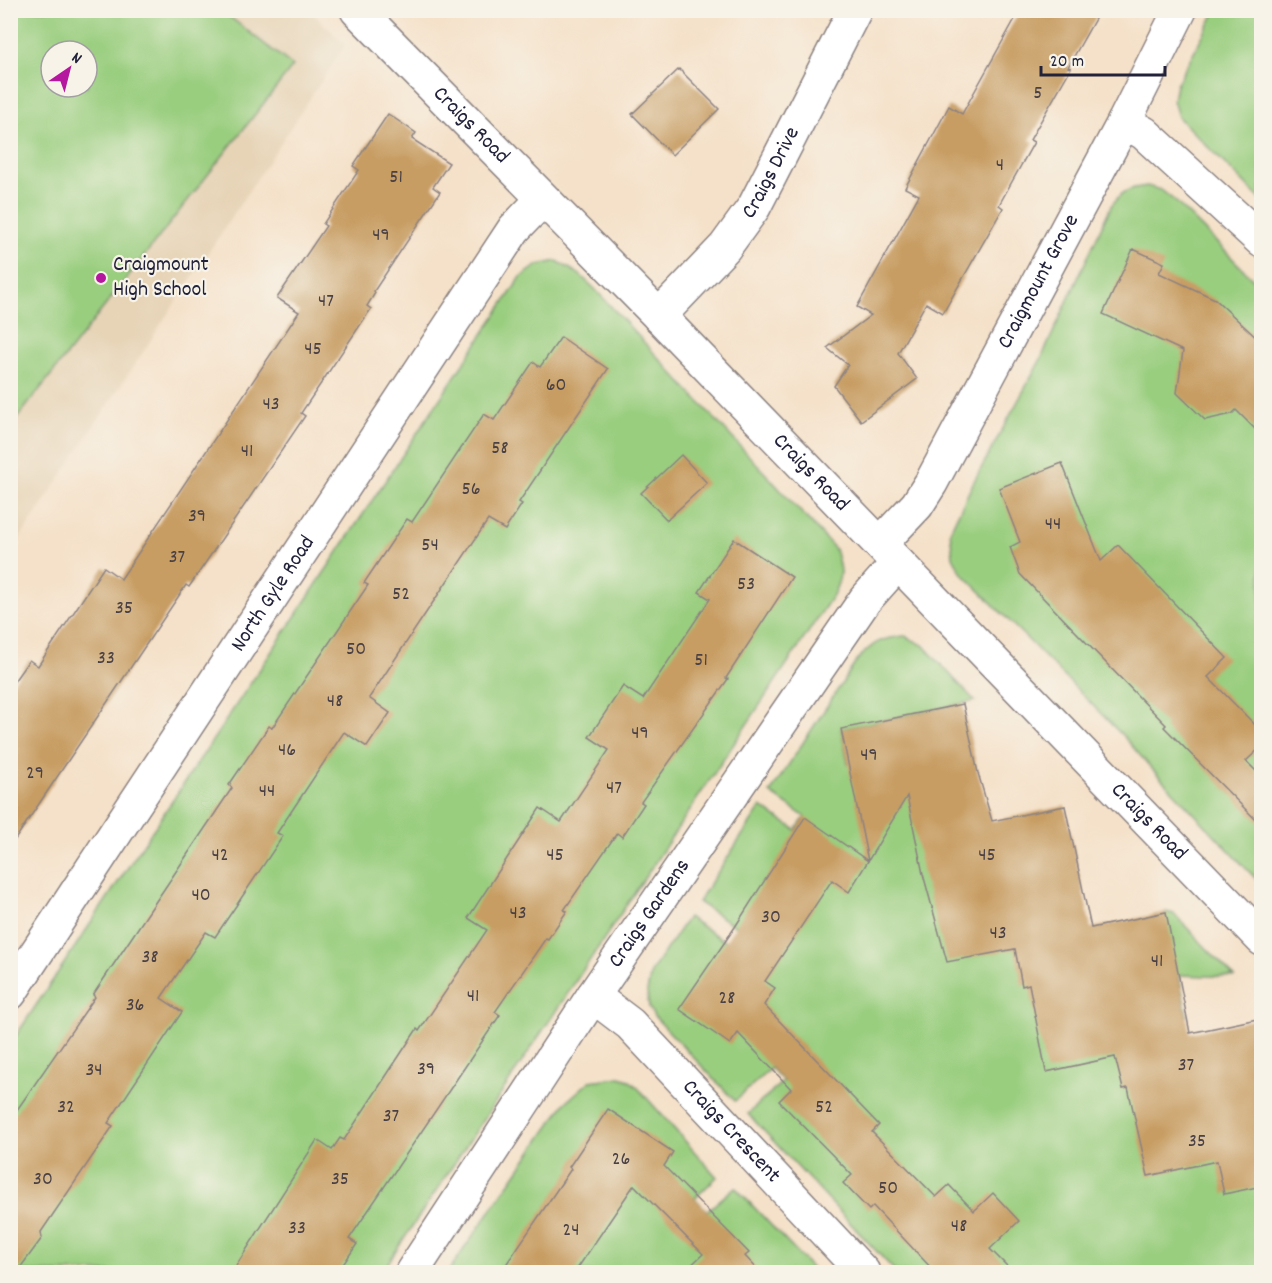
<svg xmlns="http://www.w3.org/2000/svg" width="1272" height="1283" font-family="Dekko,sans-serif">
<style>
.built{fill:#e7d4b7;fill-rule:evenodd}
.green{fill:#9ace7f;stroke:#5e785d;stroke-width:1.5;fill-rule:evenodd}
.building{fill:#c79d64}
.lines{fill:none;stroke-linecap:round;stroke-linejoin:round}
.minor-casing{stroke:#8c8282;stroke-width:36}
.minor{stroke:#fff;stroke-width:33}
.poi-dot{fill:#b5179e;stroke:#f7f3e8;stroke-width:2}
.labels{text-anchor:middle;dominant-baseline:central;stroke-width:4.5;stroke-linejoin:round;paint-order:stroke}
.number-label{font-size:20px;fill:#4b4145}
.street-label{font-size:22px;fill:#22223b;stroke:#f7f3e8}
.poi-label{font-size:22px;fill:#22223b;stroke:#f7f3e8;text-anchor:start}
</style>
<rect width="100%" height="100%" fill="#f7f3e8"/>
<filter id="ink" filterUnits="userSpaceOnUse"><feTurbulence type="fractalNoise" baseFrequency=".0167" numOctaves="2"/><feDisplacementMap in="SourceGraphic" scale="12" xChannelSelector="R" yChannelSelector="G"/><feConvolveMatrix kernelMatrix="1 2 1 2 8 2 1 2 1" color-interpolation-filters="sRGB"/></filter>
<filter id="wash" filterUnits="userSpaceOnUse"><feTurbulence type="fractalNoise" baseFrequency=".008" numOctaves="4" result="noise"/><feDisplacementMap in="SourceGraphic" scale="24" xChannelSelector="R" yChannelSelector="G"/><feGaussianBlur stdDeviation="1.35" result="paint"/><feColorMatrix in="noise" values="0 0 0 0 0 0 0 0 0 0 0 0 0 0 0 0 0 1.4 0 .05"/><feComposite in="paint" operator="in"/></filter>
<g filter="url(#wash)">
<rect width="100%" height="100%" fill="#f5e1c9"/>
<!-- built -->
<path class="built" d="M 11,11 L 311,11 L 345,45 L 11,552 ZM 51,51 L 87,51 L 87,87 L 51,87 Z"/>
<!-- green -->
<g class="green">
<path d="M 11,10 L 222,11 L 293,66 L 11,426 ZM 51,51 L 87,51 L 87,87 L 51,87 Z"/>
<path d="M 1216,11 L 1261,11 L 1261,200 L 1178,117 L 1173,100 L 1176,85 Z"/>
<path d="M 1147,186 L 1161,190 L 1175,201 L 1261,287 L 1261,884 L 1152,769 L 1124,737 L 961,572 L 953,557 L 950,531 L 973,483 L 1041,359 L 1111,206 C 1122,191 1128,188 1147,186 Z"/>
<path d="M 557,261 L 579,274 L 594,288 L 835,549 C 841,570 843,575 833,595 L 382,1272 L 11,1272 L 11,1043 L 521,277 L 538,265 Z"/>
<path d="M 905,636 L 923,645 L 975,701 L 841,729 L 848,764 L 935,746 L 1063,974 L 1166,912 L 1174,914 L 1234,977 L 1179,975 L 1187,1016 L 1151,1023 L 1261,1153 L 1261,1272 L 896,1272 L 748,1114 L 783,1081 L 771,1068 L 735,1101 L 654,1016 L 649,1007 L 647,992 L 651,972 L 688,917 L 770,971 L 741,930 L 698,902 L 761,807 L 796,830 L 805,817 L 770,793 L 858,659 C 874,642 881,638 905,636 Z"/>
<path d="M 620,1077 L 629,1080 L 638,1088 L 717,1177 L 695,1198 L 707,1211 L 735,1187 L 815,1272 L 448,1272 L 565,1103 L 590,1081 Z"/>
</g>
<g id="blocks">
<!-- building -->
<g class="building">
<path d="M 1020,10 L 1100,10 L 1068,67 L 1071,68 L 1030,140 L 1034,142 L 999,205 L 1003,208 L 943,313 L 926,303 L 898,353 L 917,379 L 861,421 L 834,386 L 848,365 L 827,348 L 871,315 L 857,307 L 919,195 L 905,188 L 949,106 L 962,114 Z"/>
<path d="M 679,69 L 719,109 L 672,155 L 632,114 Z"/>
<path d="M 388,114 L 416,133 L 412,139 L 449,163 L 433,187 L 440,192 L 374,291 L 375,293 L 367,306 L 371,309 L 301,413 L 305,416 L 189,587 L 186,585 L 10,847 L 10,687 L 29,660 L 38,666 L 104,567 L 121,579 L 299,312 L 277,298 L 326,226 L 323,224 L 359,170 L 353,166 Z"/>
<path d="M 1133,249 L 1164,263 L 1159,273 L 1215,299 L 1262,343 L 1262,436 L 1236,410 L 1232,414 L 1205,420 L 1177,393 L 1183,351 L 1103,314 Z"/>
<path d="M 561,337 L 608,369 L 519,502 L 522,504 L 505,530 L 488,520 L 369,698 L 390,713 L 367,747 L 344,732 L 277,833 L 283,836 L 215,937 L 206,932 L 161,998 L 182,1012 L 108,1123 L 113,1126 L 41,1232 L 42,1238 L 17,1272 L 10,1272 L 10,1120 L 95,997 L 93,995 L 232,788 L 229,785 L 269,726 L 272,728 L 368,585 L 364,583 L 407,519 L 412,522 L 484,414 L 494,420 L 533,362 L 540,367 Z"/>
<path d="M 681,455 L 707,483 L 667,520 L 641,493 Z"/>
<path d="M 1062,463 L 1101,561 L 1118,545 L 1227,658 L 1208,677 L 1262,732 L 1262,746 L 1246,761 L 1262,777 L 1262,826 L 1164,727 L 1166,725 L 1020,574 L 1010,547 L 1020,542 L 999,488 Z"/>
<path d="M 734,539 L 792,577 L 726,678 L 728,679 L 641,802 L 644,804 L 622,837 L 617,833 L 564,910 L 567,911 L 548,939 L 546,938 L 495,1012 L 500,1015 L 349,1239 L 357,1244 L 338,1272 L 232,1272 L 317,1140 L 332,1150 L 340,1138 L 344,1140 L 417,1029 L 419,1031 L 487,930 L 468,918 L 506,860 L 540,808 L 561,822 L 609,750 L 589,737 L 623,686 L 643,699 L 710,599 L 699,592 Z"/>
<path d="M 963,704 L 978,773 L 992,821 L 1065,806 L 1091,928 L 1166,912 L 1190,1033 L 1262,1018 L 1262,1186 L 1224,1194 L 1217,1161 L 1148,1176 L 1128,1088 L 1123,1089 L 1115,1057 L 1046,1072 L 1029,984 L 1022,986 L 1015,949 L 947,962 L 923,874 L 907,796 L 868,861 L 841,729 Z"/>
<path d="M 805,817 L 868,861 L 849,892 L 832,880 L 765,981 L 775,988 L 764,1005 L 879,1125 L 872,1132 L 936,1197 L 949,1185 L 974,1211 L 993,1193 L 1019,1221 L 990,1249 L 1013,1272 L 935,1272 L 873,1206 L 869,1210 L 843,1183 L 852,1175 L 779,1101 L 791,1089 L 738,1033 L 730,1044 L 679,1009 L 735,927 Z"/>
<path d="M 608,1109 L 673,1152 L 664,1166 L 749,1253 L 745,1256 L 760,1272 L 684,1272 L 703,1254 L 634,1185 L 575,1272 L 501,1272 L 571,1169 L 569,1167 Z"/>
</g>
</g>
</g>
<g filter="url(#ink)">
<use href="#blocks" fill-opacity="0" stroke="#8c8282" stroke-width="1.5"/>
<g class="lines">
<defs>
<g id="minor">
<path id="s1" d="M 357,10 L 659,316 L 1262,939"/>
<path d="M 1124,122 L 1144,133 L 1262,241"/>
<path id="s2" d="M 659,316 L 725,247 L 754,207 L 855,10"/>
<path id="s3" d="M 880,544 L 917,505 L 931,483 L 1124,122 L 1180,10"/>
<path id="s4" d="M 10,993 L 514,229 L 542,200"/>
<path id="s5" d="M 593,996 L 630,1024 L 863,1272"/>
<path id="s6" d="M 412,1272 L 593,996 L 865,600 L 898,563"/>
</g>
</defs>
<!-- minor casing -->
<use href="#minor" class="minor-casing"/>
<!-- minor -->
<use href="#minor" class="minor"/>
</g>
</g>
<!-- markers -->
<circle class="poi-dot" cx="101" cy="278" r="6"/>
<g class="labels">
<!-- number labels -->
<g class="number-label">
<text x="1038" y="94">5</text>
<text x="1000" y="166">4</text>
<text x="396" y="178">51</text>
<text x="381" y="236">49</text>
<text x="326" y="302">47</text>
<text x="313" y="350">45</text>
<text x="556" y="386">60</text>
<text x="271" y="405">43</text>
<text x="500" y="449">58</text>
<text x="247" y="452">41</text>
<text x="471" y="490">56</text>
<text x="197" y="517">39</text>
<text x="1053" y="525">44</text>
<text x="430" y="546">54</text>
<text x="177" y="558">37</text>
<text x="746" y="585">53</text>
<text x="401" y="595">52</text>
<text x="124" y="609">35</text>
<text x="356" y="650">50</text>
<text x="106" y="659">33</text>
<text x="701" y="661">51</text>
<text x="335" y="702">48</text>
<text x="640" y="734">49</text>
<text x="287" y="751">46</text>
<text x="869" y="756">49</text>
<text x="35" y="774">29</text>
<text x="614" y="789">47</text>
<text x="267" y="792">44</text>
<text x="220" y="856">42</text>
<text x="555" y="856">45</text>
<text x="987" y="856">45</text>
<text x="201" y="896">40</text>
<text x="518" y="914">43</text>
<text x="771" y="918">30</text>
<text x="998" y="934">43</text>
<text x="150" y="958">38</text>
<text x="1157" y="962">41</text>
<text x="473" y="997">41</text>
<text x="727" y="999">28</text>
<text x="135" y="1006">36</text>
<text x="1186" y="1066">37</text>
<text x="426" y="1070">39</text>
<text x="94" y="1071">34</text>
<text x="66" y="1108">32</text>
<text x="824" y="1108">52</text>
<text x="391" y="1117">37</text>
<text x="1197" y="1142">35</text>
<text x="621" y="1160">26</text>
<text x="43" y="1180">30</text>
<text x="340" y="1180">35</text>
<text x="888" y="1189">50</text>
<text x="959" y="1227">48</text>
<text x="297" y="1229">33</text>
<text x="571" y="1231">24</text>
</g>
<!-- street labels -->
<g class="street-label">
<text stroke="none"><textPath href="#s1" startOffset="162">Craigs Road</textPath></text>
<text stroke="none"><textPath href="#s2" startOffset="183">Craigs Drive</textPath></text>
<text stroke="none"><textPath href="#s3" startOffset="308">Craigmount Grove</textPath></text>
<text stroke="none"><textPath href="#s1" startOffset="648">Craigs Road</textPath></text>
<text stroke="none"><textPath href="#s4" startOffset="478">North Gyle Road</textPath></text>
<text stroke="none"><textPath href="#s1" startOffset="1134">Craigs Road</textPath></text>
<text stroke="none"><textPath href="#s6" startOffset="430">Craigs Gardens</textPath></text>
<text stroke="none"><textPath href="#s5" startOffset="194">Craigs Crescent</textPath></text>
</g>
<!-- poi labels -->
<g class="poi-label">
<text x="113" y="265">Craigmount<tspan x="113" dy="25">High School</tspan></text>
</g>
</g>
<!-- margin -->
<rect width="1272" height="1283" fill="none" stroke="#f7f3e8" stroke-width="36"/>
<!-- north arrow -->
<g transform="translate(69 69) rotate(35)"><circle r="28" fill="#f7f3e8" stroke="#a29fa3" stroke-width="1.5"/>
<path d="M0-4.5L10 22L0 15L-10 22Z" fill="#b5179e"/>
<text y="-9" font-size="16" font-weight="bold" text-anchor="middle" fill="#22223b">N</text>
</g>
<!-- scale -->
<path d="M1041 66v9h124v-9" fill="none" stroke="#22223b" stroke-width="3"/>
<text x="1050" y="66" font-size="18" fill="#22223b" stroke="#f7f3e8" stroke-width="4.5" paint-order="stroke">20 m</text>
</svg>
